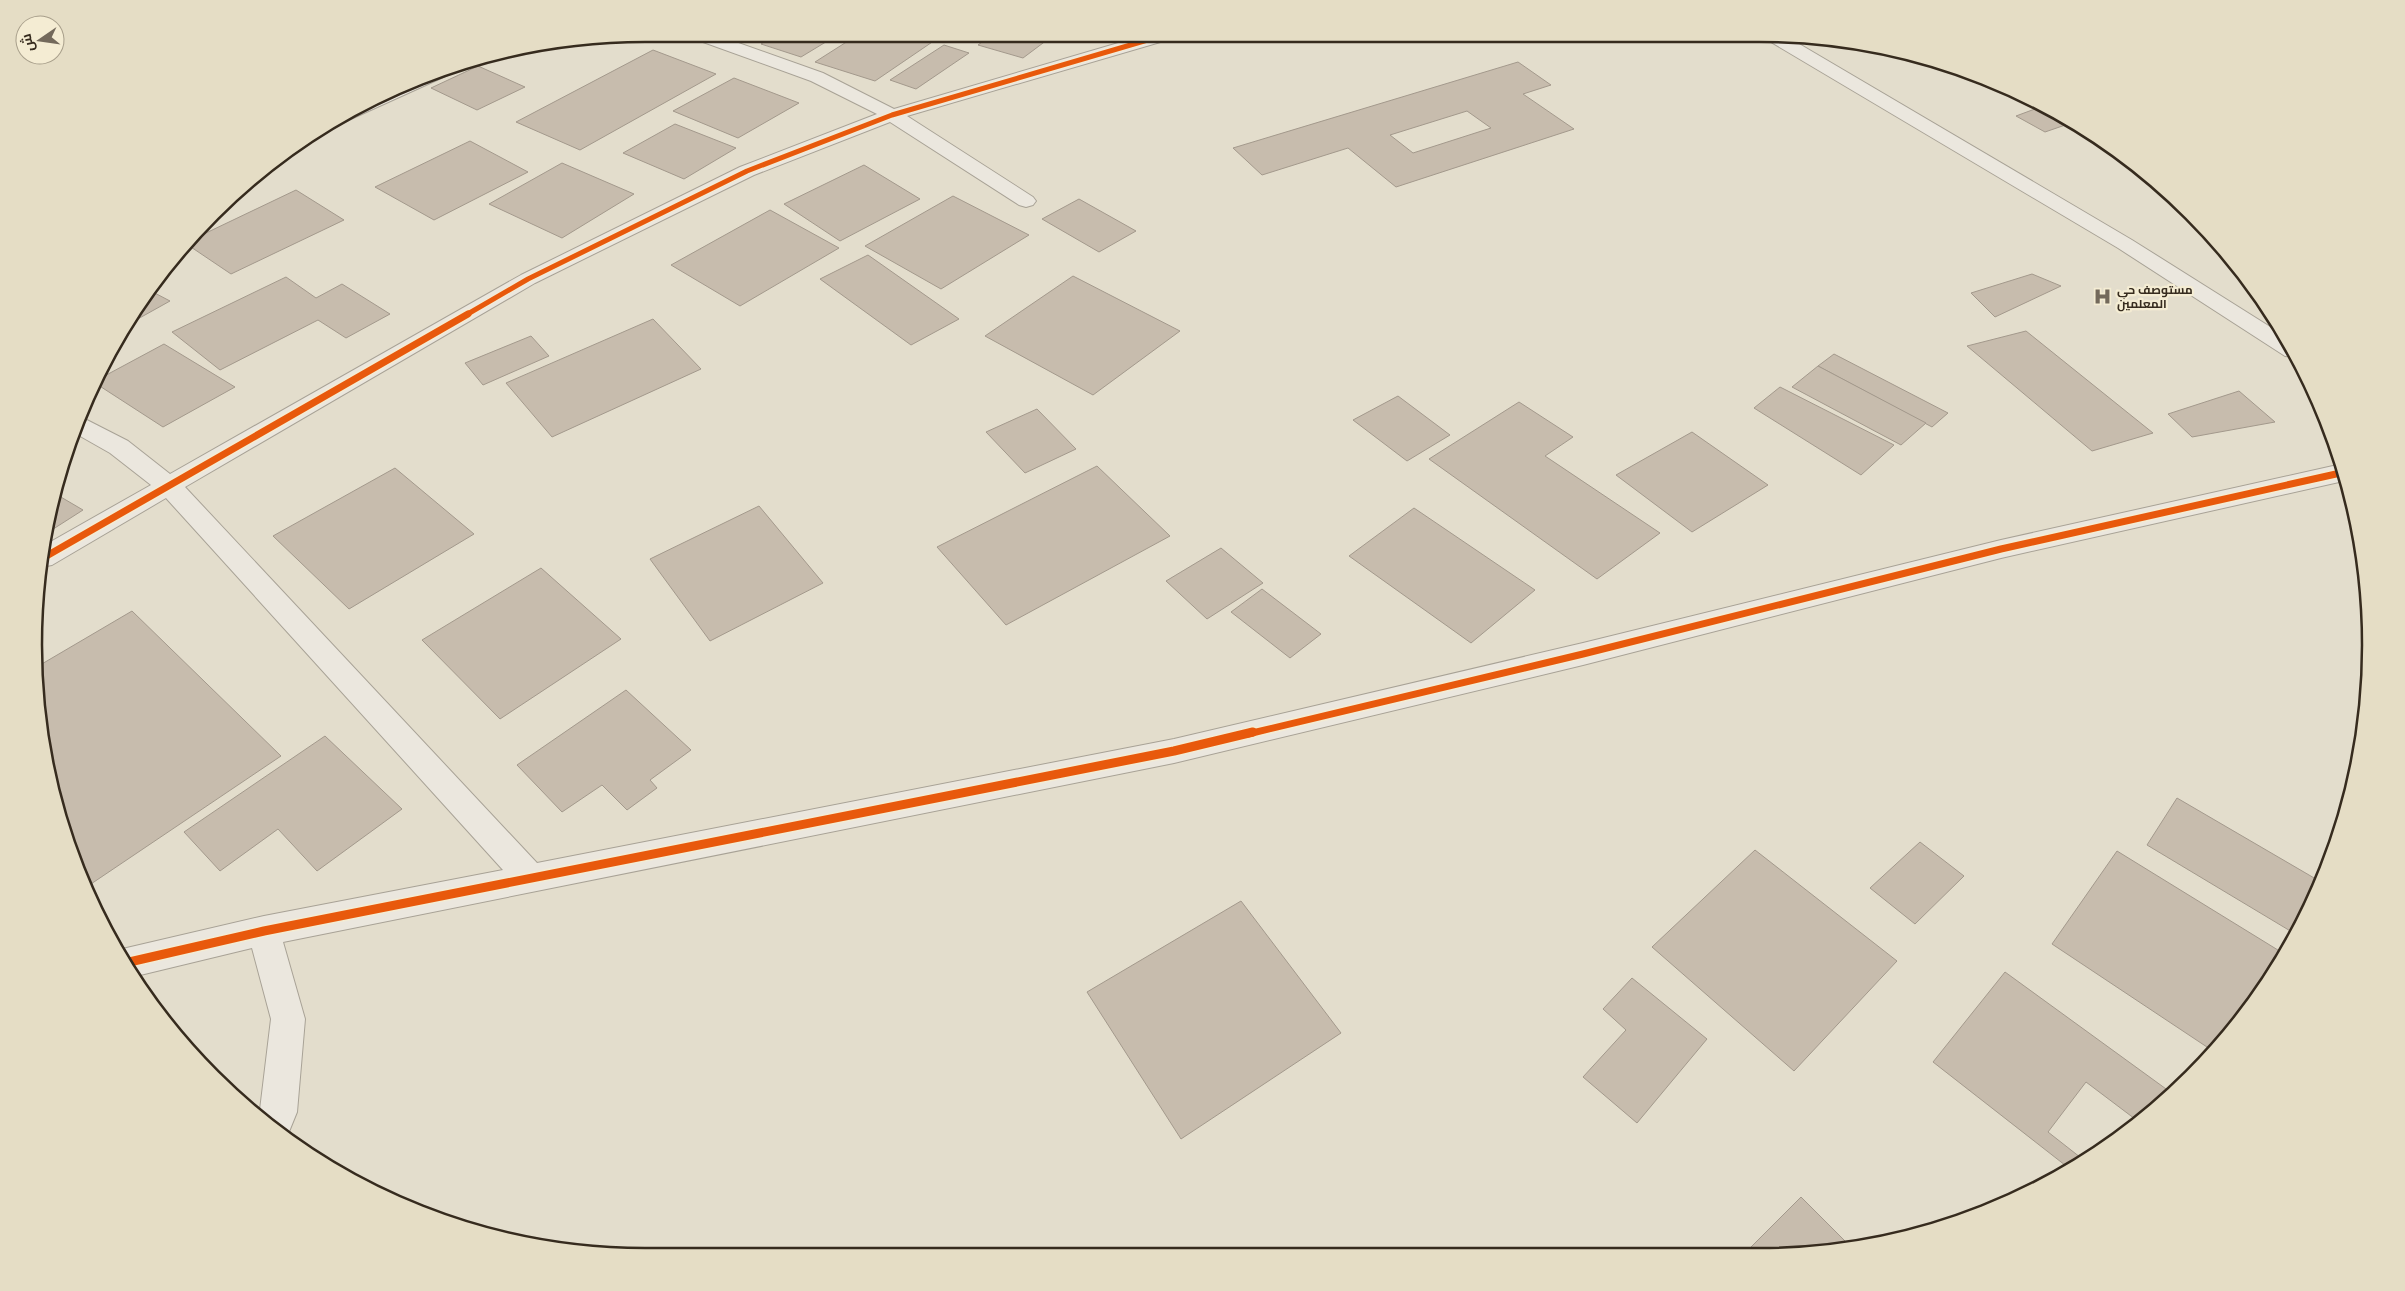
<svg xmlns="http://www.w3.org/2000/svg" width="2405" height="1291" font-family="'IBM Plex Serif',Cairo,serif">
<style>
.building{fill:#c7bcad;stroke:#a3998c;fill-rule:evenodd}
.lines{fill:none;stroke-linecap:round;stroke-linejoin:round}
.minor-casing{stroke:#a8a296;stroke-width:2}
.minor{fill:#ebe7de;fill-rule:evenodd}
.cycleway-far2-casing{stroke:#f4ecd3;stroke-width:7}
.cycleway-far1-casing{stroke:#f4ecd3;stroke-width:10}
.cycleway-casing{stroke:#f4ecd3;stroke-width:12}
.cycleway-far2{stroke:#e8590c;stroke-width:5}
.cycleway-far1{stroke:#e8590c;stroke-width:7}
.cycleway{stroke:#e8590c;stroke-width:9}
.labels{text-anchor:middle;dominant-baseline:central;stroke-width:4.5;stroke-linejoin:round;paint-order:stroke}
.far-poi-label{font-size:12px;font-weight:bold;fill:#362b1e;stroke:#f4ecd3;text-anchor:start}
.rim{fill:none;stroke:#362b1e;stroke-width:2.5}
</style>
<rect width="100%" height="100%" fill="#e3ddcc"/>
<!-- building -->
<g class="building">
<path d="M 778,34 L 839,34 L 801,57 L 761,44 Z"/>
<path d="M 859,34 L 944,34 L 875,81 L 815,62 Z"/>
<path d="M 993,34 L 1055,34 L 1023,58 L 978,45 Z"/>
<path d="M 944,45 L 969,53 L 916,89 L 890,80 Z"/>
<path d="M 653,50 L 716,74 L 580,150 L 516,122 Z"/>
<path d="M 1518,62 L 1551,85 L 1523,94 L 1574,129 L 1396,187 L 1348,148 L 1262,175 L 1233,148 ZM 1467,111 L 1491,128 L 1413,153 L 1390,135 Z"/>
<path d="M 478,66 L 525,87 L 477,110 L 431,88 Z"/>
<path d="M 734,78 L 799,103 L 738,138 L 673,111 Z"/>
<path d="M 2043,106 L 2065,116 L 2074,122 L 2045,132 L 2016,116 Z"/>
<path d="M 675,124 L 736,148 L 684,179 L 623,153 Z"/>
<path d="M 470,141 L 528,172 L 434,220 L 375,187 Z"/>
<path d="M 562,163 L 634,194 L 562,238 L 489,204 Z"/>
<path d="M 864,165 L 920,199 L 840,241 L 784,204 Z"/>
<path d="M 296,190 L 344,220 L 231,274 L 185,243 Z"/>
<path d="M 953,196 L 1029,235 L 941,289 L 865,246 Z"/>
<path d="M 1079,199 L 1136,231 L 1099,252 L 1042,219 Z"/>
<path d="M 770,210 L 839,248 L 740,306 L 671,265 Z"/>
<path d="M 868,255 L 959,319 L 911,345 L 820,279 Z"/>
<path d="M 2032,274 L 2061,286 L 1995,317 L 1971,293 Z"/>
<path d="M 1073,276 L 1180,331 L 1093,395 L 985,336 Z"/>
<path d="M 286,277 L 316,298 L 342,284 L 390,314 L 346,338 L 318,320 L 220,370 L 172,332 Z"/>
<path d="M 149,290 L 170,301 L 127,325 L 137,306 Z"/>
<path d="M 653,319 L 701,369 L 552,437 L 506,383 Z"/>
<path d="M 2026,331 L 2153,433 L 2092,451 L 1967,346 Z"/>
<path d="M 531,336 L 549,356 L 483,385 L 465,363 Z"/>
<path d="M 164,344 L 235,387 L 163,427 L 95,383 L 97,380 Z"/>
<path d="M 1834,354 L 1948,413 L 1932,427 L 1818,366 Z"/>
<path d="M 1818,366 L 1926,423 L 1901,445 L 1792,387 Z"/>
<path d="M 1780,387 L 1894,445 L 1861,475 L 1754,408 Z"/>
<path d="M 2239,391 L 2275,422 L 2192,437 L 2168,414 Z"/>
<path d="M 1398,396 L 1450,435 L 1407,461 L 1353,420 Z"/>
<path d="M 1519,402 L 1573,437 L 1545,456 L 1660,533 L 1597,579 L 1429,459 Z"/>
<path d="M 1037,409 L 1076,449 L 1025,473 L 986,432 Z"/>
<path d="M 1692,432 L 1768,485 L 1692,532 L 1616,475 Z"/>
<path d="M 1097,466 L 1170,536 L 1006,625 L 937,547 Z"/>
<path d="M 395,468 L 474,534 L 349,609 L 273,536 Z"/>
<path d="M 54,493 L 83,510 L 47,533 Z"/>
<path d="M 759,506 L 823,583 L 710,641 L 650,559 Z"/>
<path d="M 1414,508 L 1535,590 L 1471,643 L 1349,556 Z"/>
<path d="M 1221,548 L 1263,583 L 1207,619 L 1166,581 Z"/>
<path d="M 541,568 L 621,639 L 500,719 L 422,640 Z"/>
<path d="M 1262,589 L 1321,634 L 1290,658 L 1231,612 Z"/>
<path d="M 132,611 L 281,756 L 85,888 L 55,804 L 35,686 L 35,668 Z"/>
<path d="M 626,690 L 691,750 L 650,780 L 657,788 L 627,810 L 602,785 L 562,812 L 517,765 Z"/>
<path d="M 325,736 L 402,809 L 317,871 L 278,829 L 220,871 L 184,832 Z"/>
<path d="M 2177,798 L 2321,882 L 2297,935 L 2147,845 Z"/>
<path d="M 1920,842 L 1964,876 L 1915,924 L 1870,888 Z"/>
<path d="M 1755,850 L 1897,961 L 1794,1071 L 1652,947 Z"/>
<path d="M 2117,851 L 2286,955 L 2213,1051 L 2052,944 Z"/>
<path d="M 1241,901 L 1341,1033 L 1181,1139 L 1087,992 Z"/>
<path d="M 2005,972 L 2173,1094 L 2139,1122 L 2086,1082 L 2048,1132 L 2085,1161 L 2070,1169 L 1933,1062 Z"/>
<path d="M 1632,978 L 1707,1039 L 1637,1123 L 1583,1077 L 1626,1030 L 1603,1009 Z"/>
<path d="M 1801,1197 L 1853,1249 L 1839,1252 L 1746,1252 Z"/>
</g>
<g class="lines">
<defs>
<g id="minor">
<path d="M 690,34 L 713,34 L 823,73 L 894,109 L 1149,34 L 1176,34 L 1174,38 L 907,116 L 1033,197 L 1036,201 L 1033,205 L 1026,207 L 1019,205 L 890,122 L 754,175 L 535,283 L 185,487 L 537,863 L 1174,739 L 1583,643 L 2001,540 L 2342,464 L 2348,480 L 2001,558 L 1583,665 L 1174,763 L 283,942 L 305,1019 L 297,1112 L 286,1139 L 259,1118 L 271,1019 L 252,948 L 132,977 L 118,950 L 264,916 L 503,870 L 166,498 L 52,565 L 41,567 L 45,545 L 151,485 L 110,453 L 73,432 L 79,416 L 128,441 L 170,474 L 521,275 L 740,167 L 877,114 L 811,81 L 692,38 Z"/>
<path d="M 1764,35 L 1784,35 L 2132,240 L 2283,335 L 2297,357 L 2285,356 L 2118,248 L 1766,39 Z"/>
<path d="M 462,63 L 464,65 L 461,69 L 342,123 L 329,123 L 340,116 L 449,66 Z"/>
</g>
</defs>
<!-- minor casing -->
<use href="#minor" class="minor-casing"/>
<!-- minor -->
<use href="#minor" class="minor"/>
<defs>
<path id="cycleway-far2" d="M 466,315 L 528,279 L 747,171 L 892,115 L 1168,34"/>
<g id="cycleway-far1">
<path d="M 43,558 L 468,314"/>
<path d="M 1248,734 L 1583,654 L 2001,549 L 2345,472"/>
</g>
<path id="cycleway" d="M 125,963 L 264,931 L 1174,751 L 1253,732"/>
</defs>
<!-- cycleway-far2 casing -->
<use href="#cycleway-far2" class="cycleway-far2-casing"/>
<!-- cycleway-far1 casing -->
<use href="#cycleway-far1" class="cycleway-far1-casing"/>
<!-- cycleway casing -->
<use href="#cycleway" class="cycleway-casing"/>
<!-- cycleway-far2 -->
<use href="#cycleway-far2" class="cycleway-far2"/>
<!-- cycleway-far1 -->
<use href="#cycleway-far1" class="cycleway-far1"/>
<!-- cycleway -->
<use href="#cycleway" class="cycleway"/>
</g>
<!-- icons -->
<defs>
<symbol id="hospital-bare" viewBox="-9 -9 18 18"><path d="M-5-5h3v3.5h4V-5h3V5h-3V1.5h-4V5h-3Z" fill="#73695b" stroke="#f4ecd3" stroke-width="2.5" paint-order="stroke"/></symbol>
</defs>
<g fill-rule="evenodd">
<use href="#hospital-bare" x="2090" y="284" width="25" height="25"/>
</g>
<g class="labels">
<!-- far-poi labels -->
<g class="far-poi-label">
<text x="2117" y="289">مستوصف حي<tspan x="2117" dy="14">المعلمين</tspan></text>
</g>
</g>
<!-- crop -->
<path d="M0 0H2405V1291H0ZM645 42H1759A603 603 0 0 1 2362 645V645A603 603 0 0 1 1759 1248H645A603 603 0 0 1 42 645V645A603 603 0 0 1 645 42Z" fill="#e5ddc5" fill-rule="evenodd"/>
<path class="rim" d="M645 42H1759A603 603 0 0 1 2362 645V645A603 603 0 0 1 1759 1248H645A603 603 0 0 1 42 645V645A603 603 0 0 1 645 42Z"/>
<!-- north arrow -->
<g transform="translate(40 40) rotate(257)"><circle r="24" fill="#f4ecd3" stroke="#a89f8b"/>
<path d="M0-4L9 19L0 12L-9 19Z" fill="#73695b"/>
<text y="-8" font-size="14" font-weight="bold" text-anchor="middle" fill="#362b1e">ش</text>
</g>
</svg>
